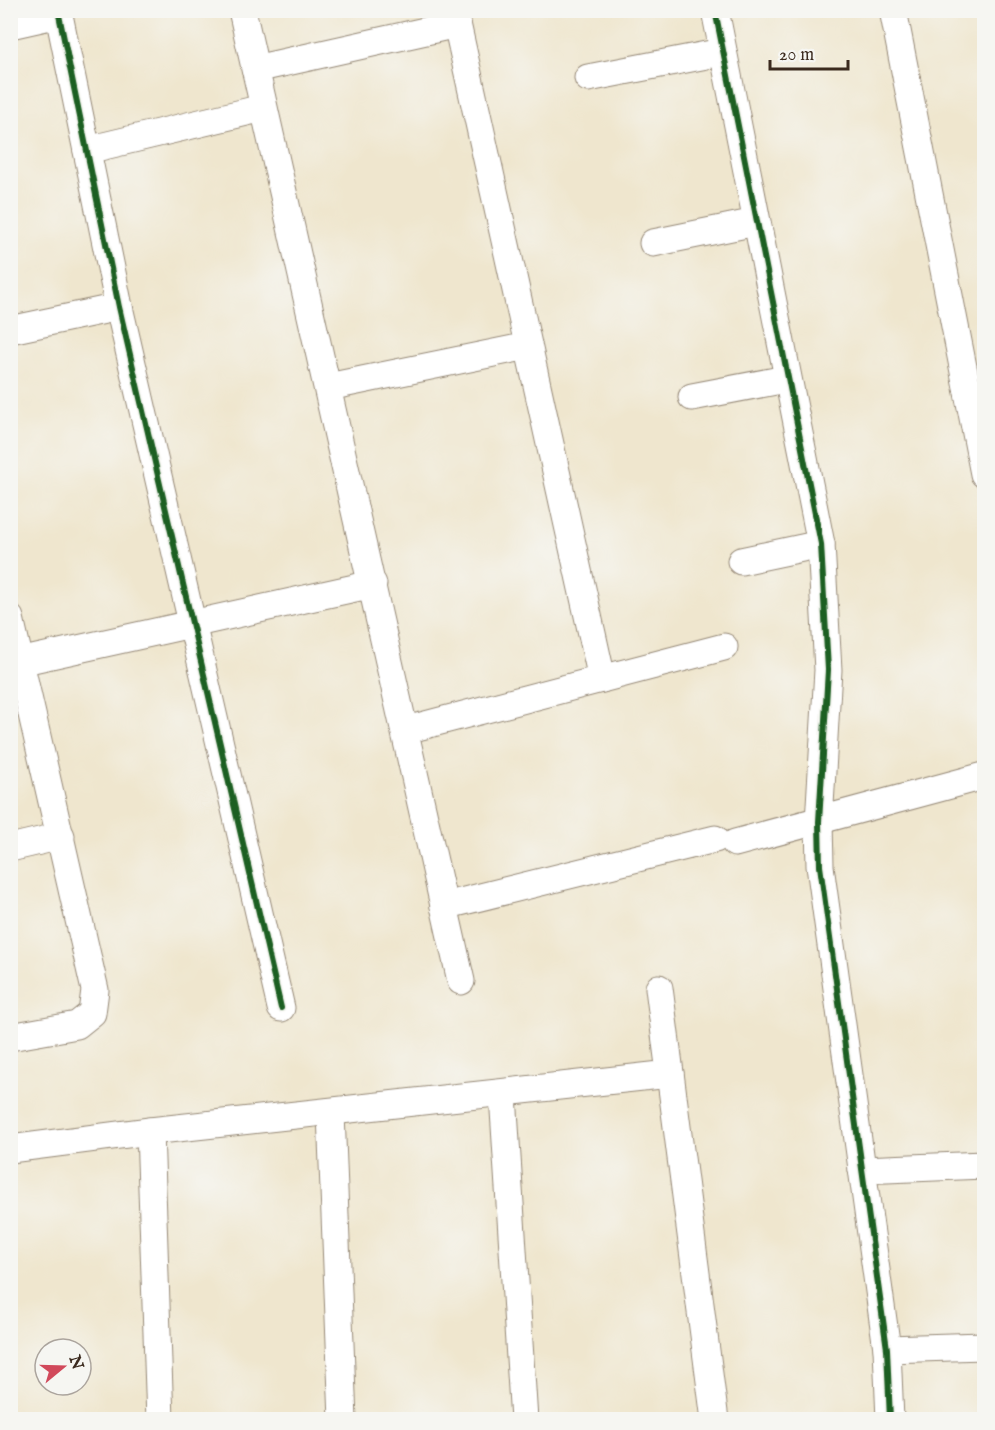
<svg xmlns="http://www.w3.org/2000/svg" width="995" height="1430" font-family="'IM FELL English',serif">
<style>
.lines{fill:none;stroke-linecap:round;stroke-linejoin:round}
.minor-casing{stroke:#958876;stroke-width:29}
.minor{stroke:#fff;stroke-width:27}
.cycleway-casing{stroke:#f6f6f2;stroke-width:10}
.cycleway{stroke:#1b5e20;stroke-width:6}
</style>
<rect width="100%" height="100%" fill="#f6f6f2"/>
<filter id="ink" filterUnits="userSpaceOnUse"><feTurbulence type="fractalNoise" baseFrequency=".0167" numOctaves="2"/><feDisplacementMap in="SourceGraphic" scale="12" xChannelSelector="R" yChannelSelector="G"/><feConvolveMatrix kernelMatrix="1 2 1 2 8 2 1 2 1" color-interpolation-filters="sRGB"/></filter>
<filter id="wash" filterUnits="userSpaceOnUse"><feTurbulence type="fractalNoise" baseFrequency=".008" numOctaves="4" result="noise"/><feDisplacementMap in="SourceGraphic" scale="24" xChannelSelector="R" yChannelSelector="G"/><feGaussianBlur stdDeviation="1.35" result="paint"/><feColorMatrix in="noise" values="0 0 0 0 0 0 0 0 0 0 0 0 0 0 0 0 0 1.4 0 .05"/><feComposite in="paint" operator="in"/></filter>
<g filter="url(#wash)">
<rect width="100%" height="100%" fill="#efe6ce"/>
</g>
<g filter="url(#ink)">
<g class="lines">
<defs>
<g id="minor">
<path d="M 58,10 L 119,307 L 281,1008"/>
<path d="M 242,10 L 461,981"/>
<path d="M 454,10 L 602,679"/>
<path d="M 715,10 L 821,544 L 828,670 L 819,822 L 820,866 L 887,1349 L 890,1420"/>
<path d="M 893,10 L 984,474"/>
<path d="M 10,25 L 59,14"/>
<path d="M 255,69 L 457,24"/>
<path d="M 588,78 L 722,52"/>
<path d="M 87,150 L 263,108"/>
<path d="M 653,243 L 756,222"/>
<path d="M 10,330 L 119,307"/>
<path d="M 328,387 L 528,346"/>
<path d="M 692,397 L 786,379"/>
<path d="M 741,561 L 821,544"/>
<path d="M 10,618 L 95,990 L 92,1013 L 77,1025 L 10,1037"/>
<path d="M 10,664 L 373,584"/>
<path d="M 406,730 L 724,647"/>
<path d="M 735,843 L 984,776"/>
<path d="M 10,848 L 61,836"/>
<path d="M 444,906 L 715,839"/>
<path d="M 659,988 L 715,1420"/>
<path d="M 503,1095 L 524,1420"/>
<path d="M 331,1113 L 343,1420"/>
<path d="M 150,1131 L 160,1420"/>
<path d="M 10,1149 L 150,1131 L 670,1074"/>
<path d="M 862,1170 L 984,1165"/>
<path d="M 887,1349 L 984,1346"/>
</g>
</defs>
<!-- minor casing -->
<use href="#minor" class="minor-casing"/>
<!-- minor -->
<use href="#minor" class="minor"/>
<defs>
<g id="cycleway">
<path d="M 58,10 L 119,307 L 281,1008"/>
<path d="M 715,10 L 821,544 L 828,670 L 819,822 L 820,866 L 887,1349 L 890,1420"/>
</g>
</defs>
<!-- cycleway casing -->
<use href="#cycleway" class="cycleway-casing"/>
<!-- cycleway -->
<use href="#cycleway" class="cycleway"/>
</g>
</g>
<!-- margin -->
<rect width="995" height="1430" fill="none" stroke="#f6f6f2" stroke-width="36"/>
<!-- north arrow -->
<g transform="translate(63 1367) rotate(71)"><circle r="28" fill="#f6f6f2" stroke="#aba49d" stroke-width="1.5"/>
<path d="M0-4.5L10 22L0 15L-10 22Z" fill="#d1495b"/>
<text y="-9" font-size="16" font-weight="bold" text-anchor="middle" fill="#3b2a1e">N</text>
</g>
<!-- scale -->
<path d="M770 60v9h78v-9" fill="none" stroke="#3b2a1e" stroke-width="3"/>
<text x="779" y="60" font-size="18" fill="#3b2a1e" stroke="#f6f6f2" stroke-width="4.5" paint-order="stroke">20 m</text>
</svg>
